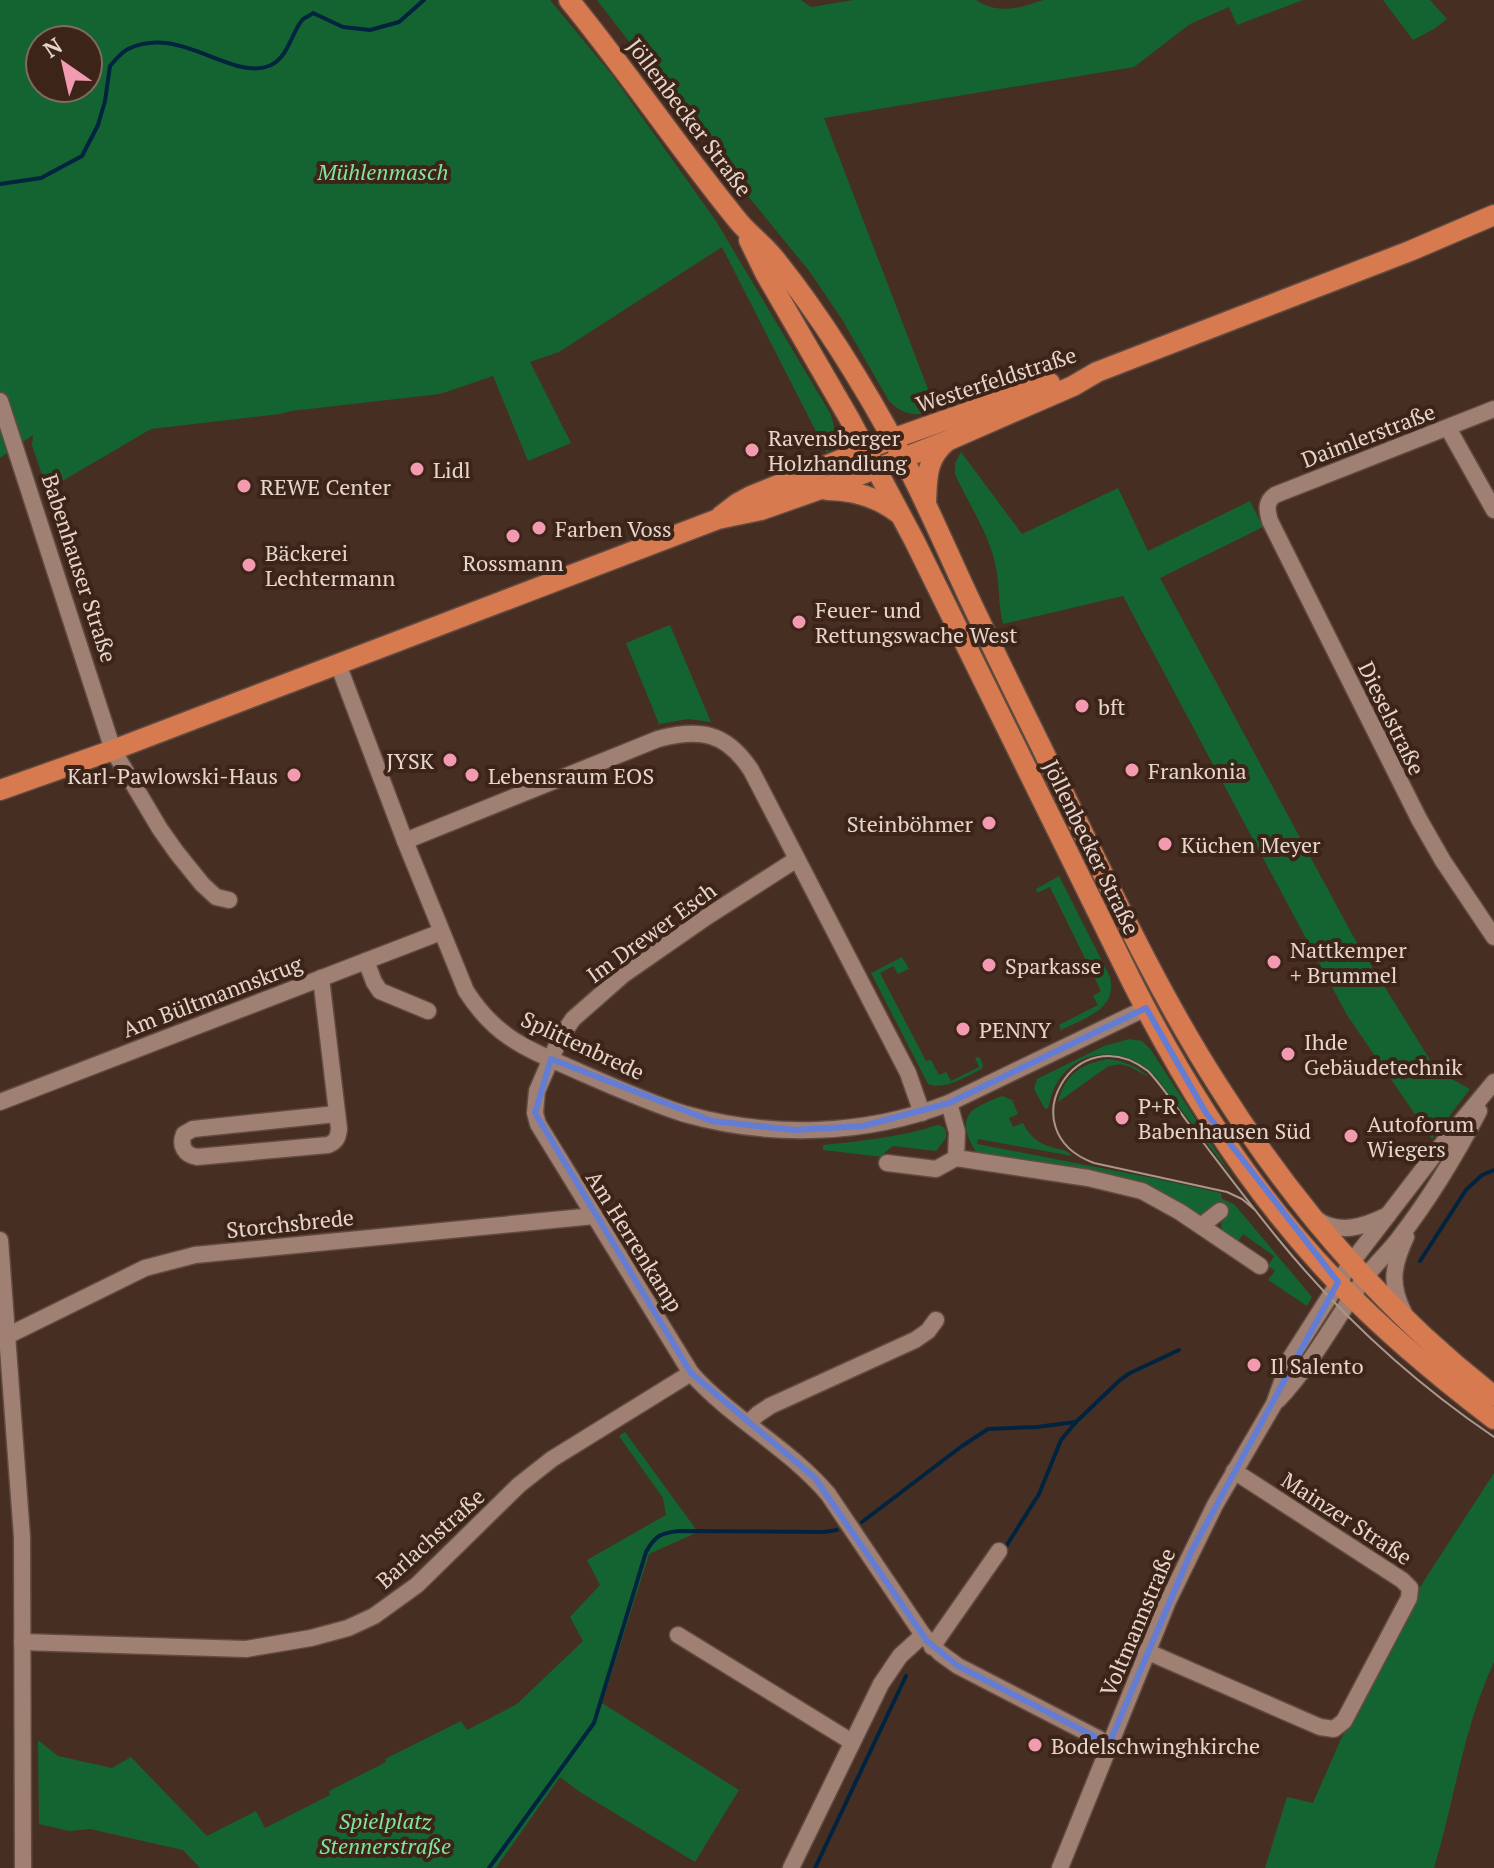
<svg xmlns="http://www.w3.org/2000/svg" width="1494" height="1868" font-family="'PT Serif',serif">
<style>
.green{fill:#146432;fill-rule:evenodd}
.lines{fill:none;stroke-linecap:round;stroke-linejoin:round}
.stream{stroke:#00243f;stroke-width:4}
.minor-casing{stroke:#614b41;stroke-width:19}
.major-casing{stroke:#614b41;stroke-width:23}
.minor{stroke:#9f8072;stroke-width:16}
.major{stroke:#d77a4f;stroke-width:20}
.tram{stroke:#aa968c;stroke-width:2}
.marked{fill:none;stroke:#637dd4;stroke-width:6;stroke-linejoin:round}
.poi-dot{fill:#f29aaf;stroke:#3d2418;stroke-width:3}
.labels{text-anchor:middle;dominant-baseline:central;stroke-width:8;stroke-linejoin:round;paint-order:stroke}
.street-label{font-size:22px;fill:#e6d5cd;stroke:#3d2418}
.park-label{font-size:22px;font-style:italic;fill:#81e59c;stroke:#3d2418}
.poi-label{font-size:22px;fill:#e6d5cd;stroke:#3d2418;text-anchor:start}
</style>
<rect width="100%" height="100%" fill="#472e22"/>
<!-- green -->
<g class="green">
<path d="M 0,0 L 550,0 L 612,75 L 716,221 L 830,413 C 836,428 837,440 827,453 L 722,247 L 559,352 L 530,362 L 571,443 L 528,461 L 493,376 L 440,394 L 291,411 L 280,414 L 151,429 L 47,490 L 32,445 L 33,435 L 0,458 ZM 40,40 L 88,40 L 88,88 L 40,88 Z"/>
<path d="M 597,0 L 801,0 L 811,7 L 854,0 L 976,0 C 998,15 1021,8 1043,0 L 1303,0 L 1237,25 L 1229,7 L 1190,24 L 1134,67 L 824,118 L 936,410 C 917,417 904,416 889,401 L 843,321 L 810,272 L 748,196 Z"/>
<path d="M 1383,0 L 1430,0 L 1447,19 L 1434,29 L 1413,40 Z"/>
<path d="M 961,452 L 1022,534 L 1118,488 L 1148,551 L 1250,501 L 1263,527 L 1160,578 L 1353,936 L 1437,1071 L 1470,1089 L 1432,1139 L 1347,1015 L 1123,596 L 1003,624 C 998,605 1000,586 996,567 C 989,533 969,505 955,474 L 955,463 Z"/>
<path d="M 670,625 L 711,722 L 688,719 L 659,724 L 626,643 Z"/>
<path d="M 1059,876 L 1110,977 C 1118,1010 1084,1018 1061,1030 L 1059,1025 L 1098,1005 L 1093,996 L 1101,991 L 1050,887 L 1037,893 L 1036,889 Z"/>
<path d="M 902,957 L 909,969 L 898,974 L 893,966 L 880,973 L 926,1061 L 931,1060 L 939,1075 L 946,1072 L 951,1081 L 979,1067 L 975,1058 L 977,1057 L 980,1058 L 983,1065 L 982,1069 C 966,1076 945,1091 928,1084 L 871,973 Z"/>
<path d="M 1129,1039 L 1142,1041 L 1151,1050 L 1232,1176 L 1156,1077 C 1131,1049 1084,1045 1060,1078 C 1053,1087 1051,1097 1048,1108 L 1045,1109 L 1034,1089 L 1037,1079 L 1104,1046 Z"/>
<path d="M 1108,1059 C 1125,1061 1136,1066 1149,1077 C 1132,1070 1127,1060 1107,1067 L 1058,1102 C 1065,1074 1081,1064 1108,1059 Z"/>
<path d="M 1002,1096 L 1012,1100 L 1018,1114 L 1009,1118 L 1013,1127 L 1023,1123 C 1029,1136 1039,1144 1054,1148 C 1062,1150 1066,1149 1072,1156 L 978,1139 L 977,1144 L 1158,1179 L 1221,1193 L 1222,1199 L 1234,1204 L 1312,1297 L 1307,1306 L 1268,1280 L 1275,1271 L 1268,1266 L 1274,1256 L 1243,1234 L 1236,1244 C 1223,1234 1214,1223 1228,1211 L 1221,1202 L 1202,1216 L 1150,1185 L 1102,1174 L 978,1154 C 970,1144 959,1123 972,1111 C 979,1105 992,1100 1002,1096 Z"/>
<path d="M 937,1125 L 942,1126 L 946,1130 L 946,1138 L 936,1151 L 893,1146 L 884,1153 L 883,1157 L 823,1150 L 823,1145 C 861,1141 901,1137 937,1125 Z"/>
<path d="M 625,1432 L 698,1532 L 649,1554 L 602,1703 L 739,1790 L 695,1862 L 580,1792 L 560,1777 L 496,1868 L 200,1868 L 183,1850 L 90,1829 L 69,1831 L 39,1824 L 38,1740 L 58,1756 L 112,1768 L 131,1757 L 207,1836 L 256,1811 L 265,1828 L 330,1795 L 329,1791 L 386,1762 L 385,1759 L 461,1721 L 467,1730 L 517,1704 L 583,1641 L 570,1617 L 600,1585 L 587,1560 L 666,1515 L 663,1498 L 619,1436 Z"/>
<path d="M 1494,1473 L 1494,1662 C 1463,1729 1455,1798 1434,1868 L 1265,1868 L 1287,1797 L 1313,1803 L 1340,1741 L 1420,1587 Z"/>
</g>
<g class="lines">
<!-- stream -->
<g class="stream">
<path d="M 0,184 L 41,178 L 82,156 L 98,125 L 105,101 L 110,66 C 115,60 122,52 128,49 C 180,23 232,83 271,65 C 289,56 292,31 303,19 C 303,19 313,14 313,13 L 343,27 L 370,30 L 399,22 L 424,0"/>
<path d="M 1420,1261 L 1466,1190 L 1482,1175 L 1494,1170"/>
<path d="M 862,1522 L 962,1446 L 988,1429 L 1037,1427 L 1076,1422"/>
<path d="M 1005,1548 L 1039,1494 L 1061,1440 L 1076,1422 L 1120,1380 L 1130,1373 L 1179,1350"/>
<path d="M 489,1868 L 594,1723 L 646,1552 C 655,1536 660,1533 679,1531 L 824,1532 L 837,1530"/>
<path d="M 815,1868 L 906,1676"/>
</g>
<defs>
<g id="minor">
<path d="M 0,401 L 113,750 L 160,829 L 177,853 L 202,884 L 216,897 L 229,900"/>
<path d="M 1494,409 L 1275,495 C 1265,502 1267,511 1270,521 L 1419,819 L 1443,861 L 1494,937"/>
<path d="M 1448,428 L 1494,510"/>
<path d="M 338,664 L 405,841 L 466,991 C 498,1041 531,1050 582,1073 C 616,1088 650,1103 685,1114 C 770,1138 865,1136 949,1103 L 1146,1008"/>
<path d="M 405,841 L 658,739 C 700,728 726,732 751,770 L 908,1073 L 922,1113"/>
<path d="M 797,859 L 708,916 L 623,975 L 573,1019 L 560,1038 L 537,1091 L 535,1113 L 538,1124 L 691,1373 C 732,1419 788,1447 828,1494 L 923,1635 L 940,1653 L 958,1666 L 1109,1744"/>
<path d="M 366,961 L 374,982 L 380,991 L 428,1011"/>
<path d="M 321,978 L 339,1129 C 338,1138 336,1142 328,1145 L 197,1157 C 185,1155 179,1146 184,1134 L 193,1129 L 336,1114"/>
<path d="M 0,1102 L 441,932"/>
<path d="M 949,1103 L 957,1132 L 956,1158 L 1088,1178 L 1142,1191 L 1180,1212 L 1260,1266"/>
<path d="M 887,1163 L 936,1169 L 956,1158"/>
<path d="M 1316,1219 C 1339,1235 1364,1227 1388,1215"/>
<path d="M 1201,1226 L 1220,1211"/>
<path d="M 0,1240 L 22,1537 L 23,1868"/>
<path d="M 1404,1313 C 1389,1284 1393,1265 1406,1237"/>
<path d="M 7,1336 L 145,1268 L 195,1255 L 594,1216"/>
<path d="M 1278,1400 C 1312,1364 1335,1320 1364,1279 C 1375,1264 1389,1252 1400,1237 C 1430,1198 1456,1155 1479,1111"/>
<path d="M 748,1423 L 758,1414 L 770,1406 L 915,1340 L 928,1331 L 936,1320"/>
<path d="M 678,1635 L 852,1742"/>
<path d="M 22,1642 L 246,1649 L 311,1638 L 348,1628 L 374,1616 L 417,1585 L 519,1485 L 552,1459 L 691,1373"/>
<path d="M 932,1647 L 999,1551"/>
<path d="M 1146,1651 L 1320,1727 L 1334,1729 L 1344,1721 L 1409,1598 L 1410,1588 L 1402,1580 L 1234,1471"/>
<path d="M 791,1868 L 881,1684 L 900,1656 L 923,1635"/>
<path d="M 1060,1868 L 1168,1601 L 1215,1505 L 1274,1404 L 1291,1357 L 1351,1263 L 1444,1142 L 1494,1082"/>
</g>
<g id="major">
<path d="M 569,0 C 628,72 680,150 739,222 C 750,235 764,245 775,259 C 824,320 866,389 903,458 C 931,511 953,566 979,619 C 1008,681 1039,741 1068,802 C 1115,899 1161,997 1219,1087 C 1293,1204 1385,1311 1494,1396"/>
<path d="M 749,240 L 765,273 L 849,418 L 914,540 L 1133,984 C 1188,1092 1254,1196 1338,1283 C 1386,1333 1439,1377 1494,1419"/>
<path d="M 827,490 C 853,490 877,497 898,513"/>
<path d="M 926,503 C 927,478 926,459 946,442"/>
<path d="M 721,516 L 738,503 L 751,496 L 892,439 L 1050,383"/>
<path d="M 0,790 L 113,750 L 718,519 L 761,510 L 852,478 L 949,440 L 1073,386 L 1097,372 L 1410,251 L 1494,215"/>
</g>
</defs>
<!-- minor casing -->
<use href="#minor" class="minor-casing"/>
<!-- major casing -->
<use href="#major" class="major-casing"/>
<!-- minor -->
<use href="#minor" class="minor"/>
<!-- major -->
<use href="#major" class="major"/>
<!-- tram -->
<path class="tram" d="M 1255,1210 L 1242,1199 L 1227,1192 L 1094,1163 C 1007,1131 1076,1015 1148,1071 C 1163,1087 1176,1107 1189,1124 C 1219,1163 1248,1202 1279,1240 C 1341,1316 1413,1382 1494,1437"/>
</g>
<!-- marked area -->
<path class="marked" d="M 1146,1008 L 1206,1113 L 1338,1282 L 1191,1552 L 1109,1744 L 958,1666 L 927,1641 L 815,1478 L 691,1373 L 535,1113 L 551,1059 L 712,1121 L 794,1130 L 863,1126 L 949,1103 Z"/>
<!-- markers -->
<g class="poi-dot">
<circle cx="752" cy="450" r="8"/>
<circle cx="417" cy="469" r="8"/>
<circle cx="244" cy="486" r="8"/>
<circle cx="539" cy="528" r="8"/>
<circle cx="513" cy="536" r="8"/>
<circle cx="249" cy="565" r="8"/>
<circle cx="799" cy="622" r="8"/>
<circle cx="1082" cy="706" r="8"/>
<circle cx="450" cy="760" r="8"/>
<circle cx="1132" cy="770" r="8"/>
<circle cx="294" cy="775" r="8"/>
<circle cx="472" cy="775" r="8"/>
<circle cx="989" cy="823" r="8"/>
<circle cx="1165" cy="844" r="8"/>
<circle cx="1274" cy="962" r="8"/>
<circle cx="989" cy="965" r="8"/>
<circle cx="963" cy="1029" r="8"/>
<circle cx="1288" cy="1054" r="8"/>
<circle cx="1122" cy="1118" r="8"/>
<circle cx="1351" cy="1136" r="8"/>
<circle cx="1254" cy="1365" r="8"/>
<circle cx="1035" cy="1745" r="8"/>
</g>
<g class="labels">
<!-- street labels -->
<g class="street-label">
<text transform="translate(690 117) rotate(53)">Jöllenbecker Straße</text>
<text transform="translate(996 379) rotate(-18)">Westerfeldstraße</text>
<text transform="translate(1368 435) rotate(-21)">Daimlerstraße</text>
<text transform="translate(80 568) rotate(72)">Babenhauser Straße</text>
<text transform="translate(1392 718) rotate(64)">Dieselstraße</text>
<text transform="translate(1092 847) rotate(64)">Jöllenbecker Straße</text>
<text transform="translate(651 932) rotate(-36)">Im Drewer Esch</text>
<text transform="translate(212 996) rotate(-21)">Am Bültmannskrug</text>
<text transform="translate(583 1045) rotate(25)">Splittenbrede</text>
<text transform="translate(290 1223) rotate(-6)">Storchsbrede</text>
<text transform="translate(635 1241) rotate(58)">Am Herrenkamp</text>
<text transform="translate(1347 1518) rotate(33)">Mainzer Straße</text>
<text transform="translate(430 1538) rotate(-42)">Barlachstraße</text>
<text transform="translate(1137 1622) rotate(-67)">Voltmannstraße</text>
</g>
<!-- park labels -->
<g class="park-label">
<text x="383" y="171">Mühlenmasch</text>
<text x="385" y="1820">Spielplatz<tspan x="385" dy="25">Stennerstraße</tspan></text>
</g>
<!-- poi labels -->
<g class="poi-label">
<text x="768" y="437">Ravensberger<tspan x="768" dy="25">Holzhandlung</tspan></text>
<text x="433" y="469">Lidl</text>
<text x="260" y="486">REWE Center</text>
<text x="555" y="528">Farben Voss</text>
<text x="265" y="552">Bäckerei<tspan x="265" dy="25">Lechtermann</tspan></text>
<text x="513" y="562" text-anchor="middle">Rossmann</text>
<text x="815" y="609">Feuer- und<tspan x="815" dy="25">Rettungswache West</tspan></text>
<text x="1098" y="706">bft</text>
<text x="434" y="760" text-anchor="end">JYSK</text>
<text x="1148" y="770">Frankonia</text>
<text x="278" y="775" text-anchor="end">Karl-Pawlowski-Haus</text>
<text x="488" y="775">Lebensraum EOS</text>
<text x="973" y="823" text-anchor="end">Steinböhmer</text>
<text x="1181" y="844">Küchen Meyer</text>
<text x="1290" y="949">Nattkemper<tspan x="1290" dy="25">+ Brummel</tspan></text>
<text x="1005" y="965">Sparkasse</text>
<text x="979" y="1029">PENNY</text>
<text x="1304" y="1041">Ihde<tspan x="1304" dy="25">Gebäudetechnik</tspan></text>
<text x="1138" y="1105">P+R<tspan x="1138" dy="25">Babenhausen Süd</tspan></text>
<text x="1367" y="1123">Autoforum<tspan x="1367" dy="25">Wiegers</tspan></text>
<text x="1270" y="1365">Il Salento</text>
<text x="1051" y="1745">Bodelschwinghkirche</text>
</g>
</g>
<!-- north arrow -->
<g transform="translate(64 64) rotate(326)"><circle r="38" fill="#3d2418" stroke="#816b60" stroke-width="2"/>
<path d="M0-6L14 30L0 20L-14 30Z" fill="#f29aaf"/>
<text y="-12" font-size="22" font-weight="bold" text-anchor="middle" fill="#e6d5cd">N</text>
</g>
</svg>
